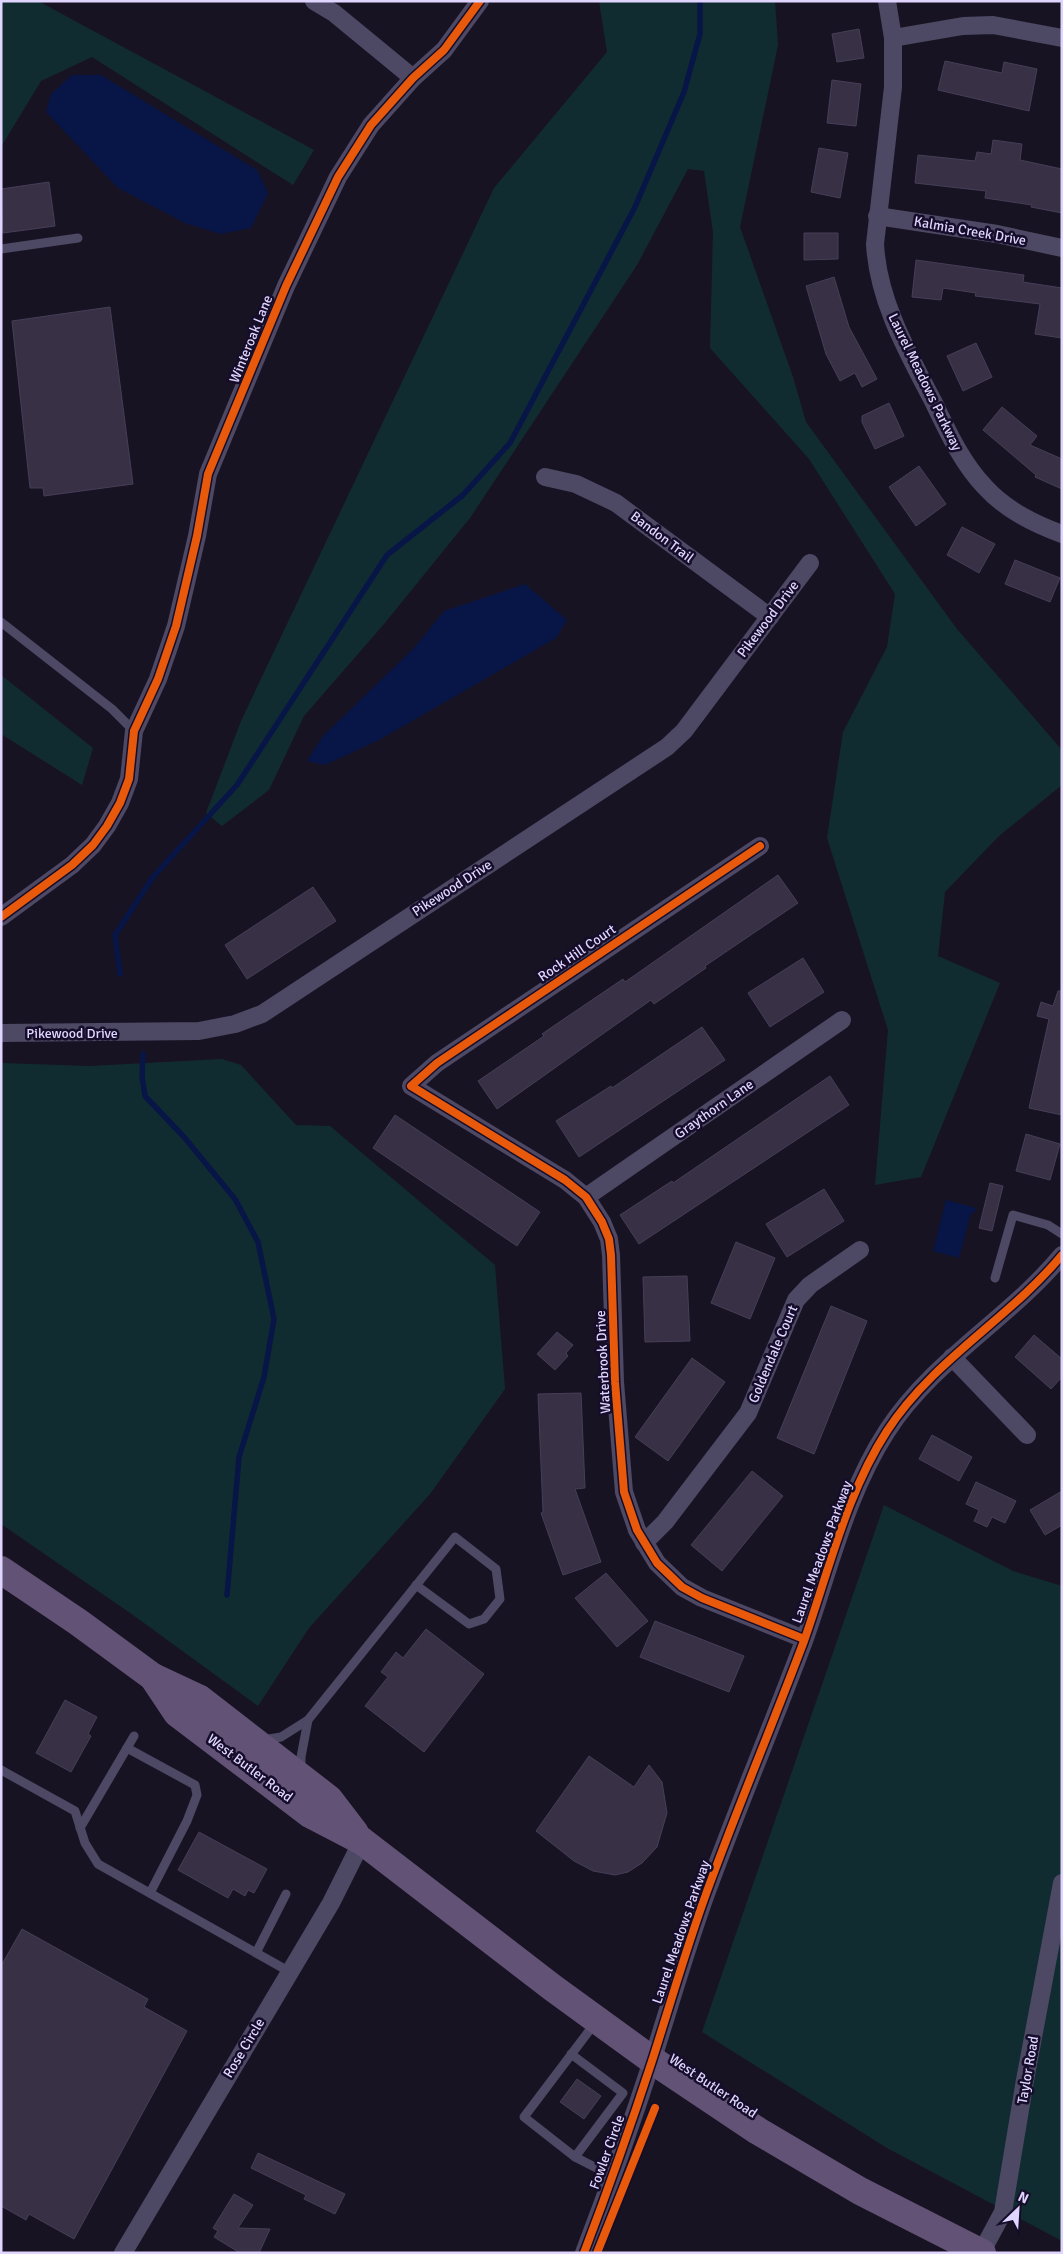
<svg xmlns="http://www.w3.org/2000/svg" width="1063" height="2254" font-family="Signika,sans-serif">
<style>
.green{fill:#112c31}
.water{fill:#071646}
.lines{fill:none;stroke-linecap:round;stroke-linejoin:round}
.stream{stroke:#071646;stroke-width:5.5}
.building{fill:#383145;stroke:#463e57}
.lane{stroke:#4d4864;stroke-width:9}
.street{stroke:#4d4864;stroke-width:18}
.primary{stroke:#625275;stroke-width:28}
.cycleway-casing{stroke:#150d29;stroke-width:11}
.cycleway{stroke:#e8590c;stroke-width:8}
.labels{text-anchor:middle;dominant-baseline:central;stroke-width:5;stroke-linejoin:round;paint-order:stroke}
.street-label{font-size:14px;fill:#dfd5ff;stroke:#150d29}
</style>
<rect width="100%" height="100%" fill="#181323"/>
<!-- green -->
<g class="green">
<path d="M 1,1 L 38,1 L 314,150 L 293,185 L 92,57 L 41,81 L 1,147 Z"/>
<path d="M 599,1 L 775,1 L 778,45 L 740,227 L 793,377 L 806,422 L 957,629 L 1062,750 L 1062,785 L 999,836 L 945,892 L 938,956 L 1000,983 L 921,1177 L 875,1185 L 888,1030 L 827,838 L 843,732 L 887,647 L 895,594 L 809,459 L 710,348 L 713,232 L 704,171 L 688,169 L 637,265 L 470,518 L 384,624 L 304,716 L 269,790 L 222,826 L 206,813 L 241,721 L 494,188 L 607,52 Z"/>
<path d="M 1,675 L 93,748 L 82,785 L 1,734 Z"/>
<path d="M 222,1059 L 241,1065 L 296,1125 L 330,1126 L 495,1265 L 505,1389 L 430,1494 L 309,1628 L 258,1706 L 133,1615 L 1,1524 L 1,1063 L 89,1066 Z"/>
<path d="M 884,1505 L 1013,1571 L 1062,1586 L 1062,2241 L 887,2148 L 702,2032 Z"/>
</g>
<!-- water -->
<g class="water">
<path d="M 72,75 L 101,75 L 257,170 L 268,193 L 251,228 L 221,234 L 185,223 L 118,188 L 46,112 L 51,94 Z"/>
<path d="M 525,584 L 567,620 L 556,638 L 379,740 L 325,765 L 307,761 L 323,736 L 414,648 L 444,611 Z"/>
<path d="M 946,1200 L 976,1208 L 974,1213 L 971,1213 L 959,1258 L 933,1251 Z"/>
</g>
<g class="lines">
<!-- stream -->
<g class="stream">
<path d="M 120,974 L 115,935 L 153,877 L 237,785 L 387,555 L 463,495 L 510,443 L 635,207 L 684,92 L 700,34 L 700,1"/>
<path d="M 143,1054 L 142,1076 L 145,1096 L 184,1137 L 235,1199 L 258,1242 L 274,1319 L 264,1377 L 239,1457 L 227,1595"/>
</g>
</g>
<!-- building -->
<g class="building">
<path d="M 859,29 L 864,58 L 837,62 L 832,34 Z"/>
<path d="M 945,61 L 1002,73 L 1004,62 L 1037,69 L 1029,111 L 938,90 Z"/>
<path d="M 832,80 L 861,84 L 856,126 L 827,123 Z"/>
<path d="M 993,140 L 1022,144 L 1020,160 L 1062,169 L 1062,213 L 1031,207 L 1032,205 L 985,198 L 986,191 L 915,183 L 918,155 L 975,161 L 977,152 L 991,154 Z"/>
<path d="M 819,148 L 848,153 L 840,198 L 811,192 Z"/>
<path d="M 49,182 L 55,226 L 3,233 L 1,189 Z"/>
<path d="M 804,233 L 838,233 L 838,259 L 804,260 Z"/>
<path d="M 916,260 L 1024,275 L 1023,282 L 1062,288 L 1062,338 L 1035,334 L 1040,304 L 975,296 L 976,293 L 943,288 L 941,300 L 912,297 Z"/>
<path d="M 834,277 L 849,327 L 877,379 L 862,387 L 855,373 L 840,381 L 826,354 L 806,286 Z"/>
<path d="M 110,307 L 133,484 L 44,496 L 43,488 L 30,488 L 12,321 Z"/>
<path d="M 976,343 L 992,377 L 963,391 L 947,356 Z"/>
<path d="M 889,403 L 904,436 L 875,449 L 862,422 L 862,416 Z"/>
<path d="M 1002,407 L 1037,436 L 1030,445 L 1062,459 L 1062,489 L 1035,477 L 1036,475 L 983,430 Z"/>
<path d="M 919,466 L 946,504 L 916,526 L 889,487 Z"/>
<path d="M 962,527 L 995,544 L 979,573 L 947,555 Z"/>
<path d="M 1015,560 L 1060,578 L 1050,602 L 1005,584 Z"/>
<path d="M 778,875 L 798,903 L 705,966 L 706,968 L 654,1004 L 651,1000 L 604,1033 L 497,1109 L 478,1081 L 544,1036 L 542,1034 L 558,1023 L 623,979 L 625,982 Z"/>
<path d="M 313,887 L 336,921 L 247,979 L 225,945 Z"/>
<path d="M 803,958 L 824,992 L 770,1027 L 748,993 Z"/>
<path d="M 1058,991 L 1062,991 L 1062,1115 L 1029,1108 L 1049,1019 L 1037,1016 L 1041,1002 L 1053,1006 Z"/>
<path d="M 702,1027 L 725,1060 L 579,1157 L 556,1121 L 611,1086 L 612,1088 Z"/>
<path d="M 830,1076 L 849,1105 L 639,1244 L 620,1215 L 672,1181 L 673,1183 Z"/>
<path d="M 395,1115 L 540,1212 L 517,1246 L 373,1148 Z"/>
<path d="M 1026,1134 L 1060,1144 L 1050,1180 L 1016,1171 Z"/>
<path d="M 990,1183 L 1003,1186 L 992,1231 L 979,1228 Z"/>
<path d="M 824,1189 L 844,1221 L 787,1257 L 766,1224 Z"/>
<path d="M 736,1242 L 775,1258 L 750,1319 L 711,1303 Z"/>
<path d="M 687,1276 L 690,1341 L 645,1342 L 643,1277 Z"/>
<path d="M 831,1306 L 867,1321 L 814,1454 L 777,1438 Z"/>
<path d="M 557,1332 L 573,1345 L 566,1353 L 568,1356 L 555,1370 L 537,1354 Z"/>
<path d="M 1034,1335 L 1062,1359 L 1062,1377 L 1051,1389 L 1015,1357 Z"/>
<path d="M 692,1358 L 725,1382 L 668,1461 L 635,1437 Z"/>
<path d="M 581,1393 L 585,1488 L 575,1489 L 601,1562 L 563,1575 L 541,1513 L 543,1512 L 538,1394 Z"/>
<path d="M 932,1435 L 972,1457 L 959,1481 L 919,1459 Z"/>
<path d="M 752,1471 L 783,1496 L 722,1571 L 691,1545 Z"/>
<path d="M 976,1482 L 1016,1501 L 1005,1523 L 992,1517 L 987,1527 L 974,1521 L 979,1510 L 966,1504 Z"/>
<path d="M 1062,1491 L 1062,1525 L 1045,1535 L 1030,1510 Z"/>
<path d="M 606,1573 L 648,1621 L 617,1647 L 575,1598 Z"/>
<path d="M 655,1621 L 744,1656 L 729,1692 L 640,1657 Z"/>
<path d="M 426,1629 L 484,1674 L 424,1752 L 365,1706 L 388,1677 L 381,1672 L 396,1652 L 403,1658 Z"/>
<path d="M 65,1700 L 97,1717 L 88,1734 L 91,1736 L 71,1772 L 36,1753 Z"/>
<path d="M 589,1756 L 634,1787 L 649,1765 L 662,1782 L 667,1813 L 657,1847 L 642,1863 L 628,1872 L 615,1875 L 593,1871 L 574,1861 L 536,1831 Z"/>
<path d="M 199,1832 L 267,1869 L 254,1893 L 248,1890 L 245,1896 L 233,1889 L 228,1898 L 178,1870 Z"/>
<path d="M 22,1929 L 148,1999 L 144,2007 L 187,2031 L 74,2239 L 29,2214 L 26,2220 L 1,2206 L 1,1966 Z"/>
<path d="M 577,2079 L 601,2096 L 584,2119 L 560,2102 Z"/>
<path d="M 258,2153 L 345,2194 L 335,2214 L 304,2199 L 306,2195 L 251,2168 Z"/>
<path d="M 234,2194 L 253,2205 L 238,2228 L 270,2229 L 259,2253 L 240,2253 L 214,2237 L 218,2231 L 213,2228 Z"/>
</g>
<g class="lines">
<!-- lane -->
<g class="lane">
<path d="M 1,249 L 78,238"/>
<path d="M 1,622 L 112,709 L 134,731"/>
<path d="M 995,1278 L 1013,1215 L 1048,1225 L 1062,1234"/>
<path d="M 262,1740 L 281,1737 L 308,1720 L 455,1537 L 496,1569 L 500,1599 L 484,1619 L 469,1624 L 416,1585"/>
<path d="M 127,1748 L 195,1785 L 197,1795 L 187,1821 L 150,1893"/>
<path d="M 1,1770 L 75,1811 L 85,1843 L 98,1864 L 290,1972"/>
<path d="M 301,1772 L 301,1757 L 308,1720"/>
<path d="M 80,1828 L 134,1736"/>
<path d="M 256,1953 L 286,1894"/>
<path d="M 571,2054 L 623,2093 L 575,2157 L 524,2117 L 595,2023"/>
<path d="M 575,2157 L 612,2176"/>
</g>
<!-- street -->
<g class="street">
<path d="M 314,1 L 334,13 L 413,78"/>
<path d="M 887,1 L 893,38 L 893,87 L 875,244 C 878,301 908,353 934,403 C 948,432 962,463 985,487 C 1005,509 1034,524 1062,534"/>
<path d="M 893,38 L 963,26 L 993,25 L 1062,38"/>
<path d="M 877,216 L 997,234 L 1062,248"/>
<path d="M 545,477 L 576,484 L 616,503 L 770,617"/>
<path d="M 760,846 L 437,1063 L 411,1086 L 565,1180 L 586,1197 L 602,1222 L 609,1239 L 611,1255 L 615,1382 L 624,1492 L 637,1530 L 657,1563 L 682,1587 L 702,1598 L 804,1639"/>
<path d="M 1,917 L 72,865 L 93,845 L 107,826 L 120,803 L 129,779 L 134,731 L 158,679 L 176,626 L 197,536 L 208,474 L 286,286 L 338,177 L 371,125 L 413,78 L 444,50 L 480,1"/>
<path d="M 1,1033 L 199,1031 L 235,1024 L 262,1014 L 667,747 L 684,731 L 810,563"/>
<path d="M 586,1197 L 842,1020"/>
<path d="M 952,1357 L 1027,1435"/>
<path d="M 644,1543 L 665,1522 L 748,1413 L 796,1300 L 810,1285 L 860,1250"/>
<path d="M 123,2253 L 331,1903 L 362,1841"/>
<path d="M 584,2253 C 608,2190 631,2125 652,2061 C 670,2005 686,1949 706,1894 C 737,1809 772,1726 804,1641 C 829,1571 846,1494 887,1431 C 933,1360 1009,1319 1062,1255"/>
<path d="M 981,2253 L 1003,2212 L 1025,2080 L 1062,1883"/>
</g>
<!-- primary -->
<g class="primary">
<path d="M 1,1570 L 78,1622 L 153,1677 L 200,1699 L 329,1799 L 355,1833"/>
<path d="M 153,1677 L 177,1713 L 310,1814 L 362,1841 L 553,1988 L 652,2060 L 758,2131 L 860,2191 L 982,2253"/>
</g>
<defs>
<g id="cycleway">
<path d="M 760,846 L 437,1063 L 411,1086 L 565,1180 L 586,1197 L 602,1222 L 609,1239 L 611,1255 L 615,1382 L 624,1492 L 637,1530 L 657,1563 L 682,1587 L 702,1598 L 804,1639"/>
<path d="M 1,917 L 72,865 L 93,845 L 107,826 L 120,803 L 129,779 L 134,731 L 158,679 L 176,626 L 197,536 L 208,474 L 286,286 L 338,177 L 371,125 L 413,78 L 444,50 L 480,1"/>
<path d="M 584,2253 C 608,2190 631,2125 652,2061 C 670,2005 686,1949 706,1894 C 737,1809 772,1726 804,1641 C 829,1571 846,1494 887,1431 C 933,1360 1009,1319 1062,1255"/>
<path d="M 597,2253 L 655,2108"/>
</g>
</defs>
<!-- cycleway casing -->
<use href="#cycleway" class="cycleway-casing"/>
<!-- cycleway -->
<use href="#cycleway" class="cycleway"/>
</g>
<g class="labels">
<!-- street labels -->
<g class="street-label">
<text transform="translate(970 231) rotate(10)">Kalmia Creek Drive</text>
<text transform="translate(251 339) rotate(-68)">Winteroak Lane</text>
<text transform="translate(925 382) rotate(64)">Laurel Meadows Parkway</text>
<text transform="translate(662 537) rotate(37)">Bandon Trail</text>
<text transform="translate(768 619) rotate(-53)">Pikewood Drive</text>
<text transform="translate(452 888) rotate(-33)">Pikewood Drive</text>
<text transform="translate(577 953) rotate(-34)">Rock Hill Court</text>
<text x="72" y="1033">Pikewood Drive</text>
<text transform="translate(714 1109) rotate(-35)">Graythorn Lane</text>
<text transform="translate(773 1354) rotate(-67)">Goldendale Court</text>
<text transform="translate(603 1362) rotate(-93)">Waterbrook Drive</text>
<text transform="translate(822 1552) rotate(-70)">Laurel Meadows Parkway</text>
<text transform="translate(250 1768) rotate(37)">West Butler Road</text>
<text transform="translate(681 1932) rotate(-71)">Laurel Meadows Parkway</text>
<text transform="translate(244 2048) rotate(-59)">Rose Circle</text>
<text transform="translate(1028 2070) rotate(-80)">Taylor Road</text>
<text transform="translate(713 2086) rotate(34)">West Butler Road</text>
<text transform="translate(607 2152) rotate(-70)">Fowler Circle</text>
</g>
</g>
<!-- border -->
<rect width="1063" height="2254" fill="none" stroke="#dfd5ff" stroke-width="5"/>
<!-- north arrow -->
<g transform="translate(1018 2209) rotate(25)" stroke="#150d29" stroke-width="4" paint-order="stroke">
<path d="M0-4L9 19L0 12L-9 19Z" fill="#dfd5ff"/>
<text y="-8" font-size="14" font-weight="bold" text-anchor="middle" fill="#dfd5ff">N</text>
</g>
</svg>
